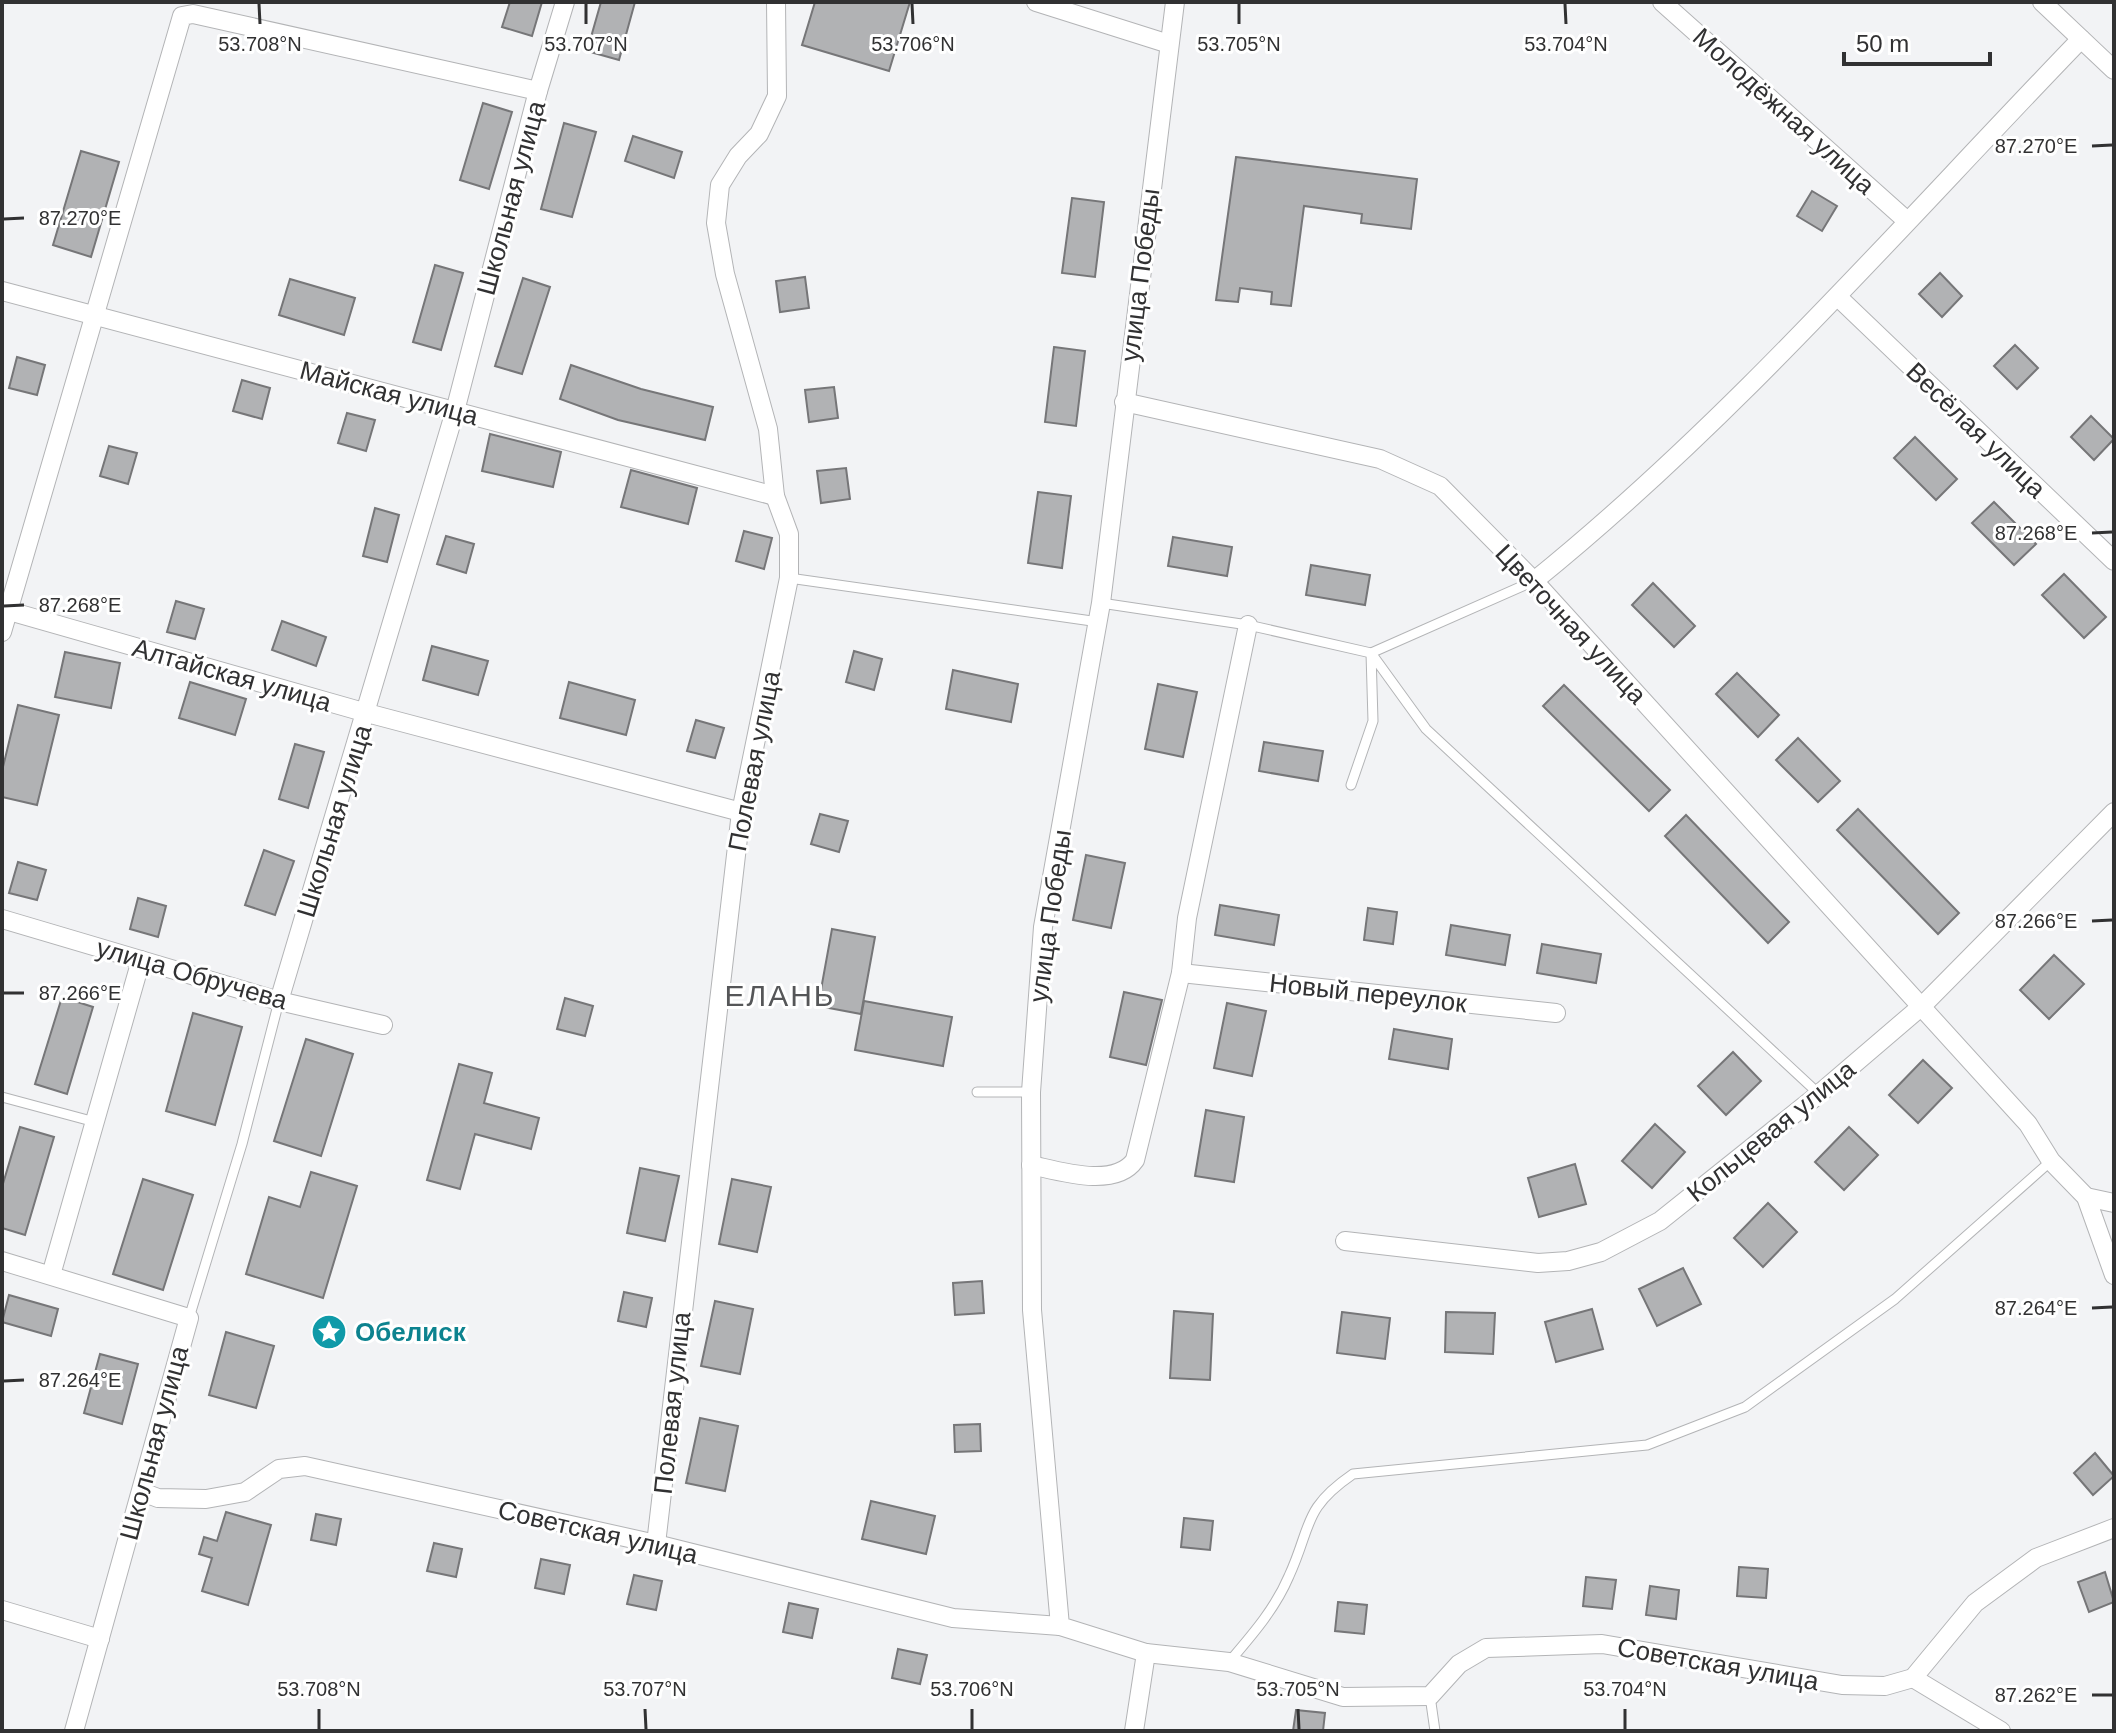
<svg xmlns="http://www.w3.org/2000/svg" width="2116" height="1733" font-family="Arial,sans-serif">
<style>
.building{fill:#b1b2b4;stroke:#767678;stroke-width:2}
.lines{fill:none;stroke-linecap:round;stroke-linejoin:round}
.service-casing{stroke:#b3b4b6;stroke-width:11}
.minor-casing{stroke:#b3b4b6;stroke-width:20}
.service{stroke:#fff;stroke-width:9}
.minor{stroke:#fff;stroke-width:18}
.ticks{fill:none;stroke:#313132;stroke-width:3}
.labels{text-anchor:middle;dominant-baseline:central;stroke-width:6;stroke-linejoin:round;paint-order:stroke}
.street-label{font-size:26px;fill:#313132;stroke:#fff}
.culture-label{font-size:26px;font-weight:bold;fill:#0d838f;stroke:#fff;text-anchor:start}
.quarter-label{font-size:30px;letter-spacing:2px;fill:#555658;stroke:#fff}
.ticks-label{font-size:20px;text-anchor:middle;fill:#313132;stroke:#fff;stroke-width:6;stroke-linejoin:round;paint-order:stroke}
</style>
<rect width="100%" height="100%" fill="#f2f3f5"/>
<!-- building -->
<g class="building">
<path d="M 510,2 L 542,2 L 532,36 L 502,27 Z"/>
<path d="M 601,2 L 635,2 L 619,60 L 587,51 Z"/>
<path d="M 815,2 L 910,2 L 889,71 L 802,45 Z"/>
<path d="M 483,103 L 512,112 L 489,189 L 460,180 Z"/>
<path d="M 564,123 L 596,132 L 572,217 L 541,209 Z"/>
<path d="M 633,136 L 682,152 L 674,178 L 625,161 Z"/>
<path d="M 81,151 L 119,162 L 91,257 L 53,245 Z"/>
<path d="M 1236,157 L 1417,179 L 1411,229 L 1361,223 L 1362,214 L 1304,206 L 1291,306 L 1271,304 L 1272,292 L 1240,288 L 1238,302 L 1216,300 Z"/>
<path d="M 1812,191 L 1837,206 L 1822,231 L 1797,216 Z"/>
<path d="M 1072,198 L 1104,202 L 1095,277 L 1062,273 Z"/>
<path d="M 435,265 L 463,273 L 441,350 L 413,342 Z"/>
<path d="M 1940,273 L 1962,296 L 1942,317 L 1919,294 Z"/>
<path d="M 805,277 L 809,308 L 780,312 L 776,281 Z"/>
<path d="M 523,278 L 550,287 L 522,374 L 495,366 Z"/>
<path d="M 290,279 L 355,298 L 344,335 L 279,315 Z"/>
<path d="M 2015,345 L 2038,368 L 2017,389 L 1994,366 Z"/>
<path d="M 1054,347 L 1085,351 L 1076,426 L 1045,422 Z"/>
<path d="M 17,357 L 45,365 L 37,395 L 9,388 Z"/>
<path d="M 571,365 L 641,389 L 713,407 L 705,440 L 618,420 L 560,399 Z"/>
<path d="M 242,380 L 270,388 L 262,419 L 233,411 Z"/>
<path d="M 834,387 L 838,418 L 809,422 L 805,390 Z"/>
<path d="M 347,413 L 375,420 L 366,451 L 338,443 Z"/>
<path d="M 2091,416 L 2114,439 L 2094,460 L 2071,437 Z"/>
<path d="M 490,434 L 561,452 L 553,487 L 482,471 Z"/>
<path d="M 1915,437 L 1957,479 L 1936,500 L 1894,458 Z"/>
<path d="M 109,446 L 137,453 L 128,484 L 100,476 Z"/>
<path d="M 846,468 L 850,499 L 821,503 L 817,471 Z"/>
<path d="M 631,470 L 697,488 L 688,524 L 621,507 Z"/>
<path d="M 1038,492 L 1071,496 L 1062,568 L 1028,563 Z"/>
<path d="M 1994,502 L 2036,544 L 2014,565 L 1972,523 Z"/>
<path d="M 375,508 L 399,515 L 387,562 L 363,556 Z"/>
<path d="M 744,531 L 772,538 L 764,569 L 736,561 Z"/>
<path d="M 446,536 L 474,544 L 466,573 L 437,564 Z"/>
<path d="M 1173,537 L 1232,547 L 1227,576 L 1168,566 Z"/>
<path d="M 1311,565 L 1370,575 L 1365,605 L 1306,595 Z"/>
<path d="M 2064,574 L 2106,617 L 2084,638 L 2042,595 Z"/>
<path d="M 1653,583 L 1695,626 L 1674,647 L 1632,605 Z"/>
<path d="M 176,601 L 204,609 L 195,639 L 167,632 Z"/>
<path d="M 282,621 L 326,637 L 316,666 L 272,650 Z"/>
<path d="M 432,646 L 488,661 L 478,695 L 423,680 Z"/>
<path d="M 854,651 L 882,659 L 874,690 L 846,682 Z"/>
<path d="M 65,652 L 120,663 L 111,708 L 55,697 Z"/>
<path d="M 953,670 L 1018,684 L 1011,722 L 946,709 Z"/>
<path d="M 1737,673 L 1779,715 L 1758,737 L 1716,694 Z"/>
<path d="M 190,682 L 246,699 L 235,735 L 179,718 Z"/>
<path d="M 569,682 L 635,700 L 626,735 L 560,718 Z"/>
<path d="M 1158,684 L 1197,692 L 1183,757 L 1145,749 Z"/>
<path d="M 1564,685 L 1670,790 L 1649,811 L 1543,706 Z"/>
<path d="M 18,705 L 59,715 L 37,805 L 2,797 L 2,771 Z"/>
<path d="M 696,720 L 724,728 L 715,758 L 687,751 Z"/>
<path d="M 1798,738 L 1840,781 L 1818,802 L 1776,760 Z"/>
<path d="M 1264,742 L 1323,751 L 1318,781 L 1259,771 Z"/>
<path d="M 295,744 L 324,752 L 308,808 L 279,799 Z"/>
<path d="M 1858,809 L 1959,913 L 1938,934 L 1837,830 Z"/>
<path d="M 820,814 L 848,821 L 839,852 L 811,844 Z"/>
<path d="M 1686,815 L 1789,922 L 1768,943 L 1665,836 Z"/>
<path d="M 264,850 L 294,861 L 275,915 L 245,905 Z"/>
<path d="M 1086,855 L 1125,863 L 1111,928 L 1073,920 Z"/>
<path d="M 18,862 L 46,870 L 37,900 L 9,893 Z"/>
<path d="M 138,898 L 166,906 L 158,937 L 130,929 Z"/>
<path d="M 1220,905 L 1279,915 L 1274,945 L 1215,935 Z"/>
<path d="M 1368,908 L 1397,912 L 1393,944 L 1364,940 Z"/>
<path d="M 1451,925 L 1510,935 L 1505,965 L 1446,955 Z"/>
<path d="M 832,929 L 875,937 L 861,1014 L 818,1006 Z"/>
<path d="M 1542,944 L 1601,954 L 1596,983 L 1537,973 Z"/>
<path d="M 2054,955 L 2084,984 L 2049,1019 L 2020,990 Z"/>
<path d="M 1124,992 L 1162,1000 L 1146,1065 L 1110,1057 Z"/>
<path d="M 62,997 L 93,1007 L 67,1094 L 35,1084 Z"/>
<path d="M 565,998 L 593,1006 L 585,1036 L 557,1029 Z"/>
<path d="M 864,1001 L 952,1017 L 943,1066 L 855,1050 Z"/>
<path d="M 1227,1003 L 1266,1011 L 1252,1076 L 1214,1068 Z"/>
<path d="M 193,1013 L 242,1027 L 215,1125 L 166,1111 Z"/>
<path d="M 1394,1029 L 1452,1039 L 1448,1069 L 1389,1059 Z"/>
<path d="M 306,1039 L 353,1054 L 321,1156 L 274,1141 Z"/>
<path d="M 1733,1052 L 1761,1081 L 1726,1115 L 1698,1086 Z"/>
<path d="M 1923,1060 L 1952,1088 L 1918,1123 L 1889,1095 Z"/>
<path d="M 459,1064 L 492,1073 L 484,1103 L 539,1118 L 531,1149 L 475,1134 L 460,1189 L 427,1180 Z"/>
<path d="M 1206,1110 L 1244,1117 L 1234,1182 L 1195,1176 Z"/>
<path d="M 1655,1124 L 1685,1152 L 1652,1188 L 1622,1161 Z"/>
<path d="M 20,1127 L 54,1137 L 25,1235 L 2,1228 L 2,1187 Z"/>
<path d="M 1849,1127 L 1878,1155 L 1844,1190 L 1815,1162 Z"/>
<path d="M 1575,1164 L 1586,1204 L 1539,1217 L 1528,1178 Z"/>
<path d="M 640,1168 L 679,1176 L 665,1241 L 627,1233 Z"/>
<path d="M 311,1172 L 357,1186 L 323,1298 L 246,1274 L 269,1197 L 300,1207 Z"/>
<path d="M 143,1179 L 193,1195 L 163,1290 L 113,1274 Z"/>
<path d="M 732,1179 L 771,1187 L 757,1252 L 719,1244 Z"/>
<path d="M 1768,1203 L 1797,1232 L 1763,1267 L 1734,1238 Z"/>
<path d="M 1683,1268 L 1701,1304 L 1657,1326 L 1639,1289 Z"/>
<path d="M 982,1281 L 984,1313 L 955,1315 L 953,1283 Z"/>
<path d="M 624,1292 L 652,1298 L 646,1327 L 618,1321 Z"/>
<path d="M 9,1295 L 58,1309 L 51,1336 L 2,1322 Z"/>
<path d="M 715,1301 L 753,1309 L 740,1374 L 701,1366 Z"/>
<path d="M 1592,1309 L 1603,1349 L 1556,1362 L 1545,1322 Z"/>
<path d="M 1174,1311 L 1213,1314 L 1210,1380 L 1170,1378 Z"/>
<path d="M 1342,1312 L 1390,1318 L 1385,1359 L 1337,1353 Z"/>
<path d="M 1446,1312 L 1495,1313 L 1493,1354 L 1445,1352 Z"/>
<path d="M 226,1332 L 274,1346 L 256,1408 L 209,1395 Z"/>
<path d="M 100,1354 L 138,1364 L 122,1424 L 84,1413 Z"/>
<path d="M 700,1418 L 738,1426 L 725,1491 L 686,1483 Z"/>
<path d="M 980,1424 L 981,1451 L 955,1452 L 954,1425 Z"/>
<path d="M 2095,1453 L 2114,1476 L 2093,1495 L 2074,1473 Z"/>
<path d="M 871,1501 L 935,1516 L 926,1554 L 862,1539 Z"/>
<path d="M 226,1512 L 271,1525 L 248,1605 L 202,1591 L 212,1558 L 199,1554 L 204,1537 L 217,1541 Z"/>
<path d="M 316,1514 L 341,1519 L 336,1545 L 311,1540 Z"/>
<path d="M 1184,1518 L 1213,1521 L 1210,1550 L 1181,1547 Z"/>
<path d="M 434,1543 L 462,1549 L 456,1577 L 427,1571 Z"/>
<path d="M 541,1559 L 570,1565 L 564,1594 L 535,1588 Z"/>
<path d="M 1739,1567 L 1768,1569 L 1766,1598 L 1737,1596 Z"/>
<path d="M 2105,1572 L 2114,1602 L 2089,1612 L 2078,1582 Z"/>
<path d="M 634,1575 L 662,1581 L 656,1610 L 627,1604 Z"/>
<path d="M 1586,1577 L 1616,1580 L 1612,1609 L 1583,1606 Z"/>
<path d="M 1650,1586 L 1679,1590 L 1676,1619 L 1646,1615 Z"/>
<path d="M 1338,1602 L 1367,1605 L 1364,1634 L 1335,1631 Z"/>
<path d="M 789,1603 L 818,1609 L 812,1638 L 783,1632 Z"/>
<path d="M 898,1649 L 927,1655 L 920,1684 L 892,1678 Z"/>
<path d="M 1296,1710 L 1325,1713 L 1323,1731 L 1293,1731 Z"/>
</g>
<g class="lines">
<defs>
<g id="service">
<path d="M 789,578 L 1099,622"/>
<path d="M 1101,603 L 1248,625 L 1371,653 L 1534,581"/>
<path d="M 1351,785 L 1373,721 L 1371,653 L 1426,729 L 1819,1094"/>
<path d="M 977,1092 L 1031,1092"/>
<path d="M 2,1097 L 95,1122"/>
<path d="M 189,1318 L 242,1144 L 279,1001"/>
<path d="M 1229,1662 C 1252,1635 1275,1609 1289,1576 C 1312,1526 1302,1509 1353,1474 L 1647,1445 L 1745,1407 L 1895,1299 L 2051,1161"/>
<path d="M 1430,1696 L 1435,1731"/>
</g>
<g id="minor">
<path d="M 1036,2 L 1169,44"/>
<path d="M 1662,2 L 1906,220"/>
<path d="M 2042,2 L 2114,70"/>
<path d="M 2,291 L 775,496"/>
<path d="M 1839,298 L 2114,561"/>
<path d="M 1124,402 L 1380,459 L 1440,486 L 1534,581 L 2028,1124 L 2051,1161 L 2086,1197 L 2114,1275"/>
<path d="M 1534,581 C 1732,421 1904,222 2081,39"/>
<path d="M 2,609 L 367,713 L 741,812"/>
<path d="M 2,632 L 182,16 L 193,14 L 538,91"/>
<path d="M 2,919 L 279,1001 L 383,1025"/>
<path d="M 1181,973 L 1556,1013"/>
<path d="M 279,1001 L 455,411 L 538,91 L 565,2"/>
<path d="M 1031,1165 C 1059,1171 1115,1189 1135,1160 L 1181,973 L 1187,918 L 1248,625"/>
<path d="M 2086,1197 L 2114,1203"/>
<path d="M 1345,1241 L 1538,1263 L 1568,1261 L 1601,1252 L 1660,1221 L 1819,1094 L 1923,1005 L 2114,812"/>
<path d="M 2,1261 L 189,1318 L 74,1731"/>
<path d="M 51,1275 L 141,960"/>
<path d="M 142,1492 L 158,1498 L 206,1499 L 245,1492 L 279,1469 L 305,1466 L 656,1544 L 953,1618 L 1060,1626"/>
<path d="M 656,1544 L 741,812 L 789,578 L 789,534 L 775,496 L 768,429 L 725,274 L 716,223 L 720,185 L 738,156 L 759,134 L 777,96 L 776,2"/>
<path d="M 2,1610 L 100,1639"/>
<path d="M 1146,1653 L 1229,1662 L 1343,1697 L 1430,1696 L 1459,1664 L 1486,1648 L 1602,1644 L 1842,1685 L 1885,1686 L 1913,1678 L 1975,1603 L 2036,1558 L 2114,1528"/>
<path d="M 1913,1678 L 2001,1731"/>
<path d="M 1134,1731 L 1146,1653 L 1060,1626 L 1032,1310 L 1031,1092 L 1043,927 L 1101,603 L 1175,2"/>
</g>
</defs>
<!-- service casing -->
<use href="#service" class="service-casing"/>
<!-- minor casing -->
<use href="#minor" class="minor-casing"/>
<!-- service -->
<use href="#service" class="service"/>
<!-- minor -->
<use href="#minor" class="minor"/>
</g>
<!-- ticks -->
<path class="ticks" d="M 259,4 L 260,24M 586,4 L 586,24M 912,4 L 913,24M 1239,4 L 1239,24M 1565,4 L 1566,24M 2092,146 L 2112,145M 4,219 L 24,218M 2092,533 L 2112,532M 4,606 L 24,605M 2092,921 L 2112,920M 4,993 L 24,993M 2092,1308 L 2112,1307M 4,1381 L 24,1380M 2092,1695 L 2112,1695M 319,1709 L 319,1729M 645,1709 L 646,1729M 972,1709 L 972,1729M 1298,1709 L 1299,1729M 1625,1709 L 1625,1729"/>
<!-- icons -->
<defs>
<symbol id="sight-disc" viewBox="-11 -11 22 22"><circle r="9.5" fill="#0f9aa8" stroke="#fff"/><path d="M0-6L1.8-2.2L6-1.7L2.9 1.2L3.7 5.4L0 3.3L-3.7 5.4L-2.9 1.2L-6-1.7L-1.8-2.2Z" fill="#fff"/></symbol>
</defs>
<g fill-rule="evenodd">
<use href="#sight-disc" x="309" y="1312" width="40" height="40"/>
</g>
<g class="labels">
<!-- street labels -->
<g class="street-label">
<text transform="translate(1784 111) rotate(42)">Молодёжная улица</text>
<text transform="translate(511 198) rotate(-75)">Школьная улица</text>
<text transform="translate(1140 275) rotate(-83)">улица Победы</text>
<text transform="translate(389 393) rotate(15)">Майская улица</text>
<text transform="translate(1976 430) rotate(44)">Весёлая улица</text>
<text transform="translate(1571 624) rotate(47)">Цветочная улица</text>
<text transform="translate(232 675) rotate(16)">Алтайская улица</text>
<text transform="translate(754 761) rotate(-79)">Полевая улица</text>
<text transform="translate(334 821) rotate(-73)">Школьная улица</text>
<text transform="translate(1050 916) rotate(-82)">улица Победы</text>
<text transform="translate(192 974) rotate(16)">улица Обручева</text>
<text transform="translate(1368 993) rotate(6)">Новый переулок</text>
<text transform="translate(1771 1131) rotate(-39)">Кольцевая улица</text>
<text transform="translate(672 1403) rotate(-84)">Полевая улица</text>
<text transform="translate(154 1443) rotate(-75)">Школьная улица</text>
<text transform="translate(598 1532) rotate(13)">Советская улица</text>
<text transform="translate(1718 1664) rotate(10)">Советская улица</text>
</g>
<!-- culture labels -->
<g class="culture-label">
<text x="355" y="1332">Обелиск</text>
</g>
<!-- quarter labels -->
<g class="quarter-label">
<text x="780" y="995">ЕЛАНЬ</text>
</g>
</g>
<g class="ticks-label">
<text x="260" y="51">53.708°N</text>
<text x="586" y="51">53.707°N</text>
<text x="913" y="51">53.706°N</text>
<text x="1239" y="51">53.705°N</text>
<text x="1566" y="51">53.704°N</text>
<text x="2036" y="153">87.270°E</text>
<text x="80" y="225">87.270°E</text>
<text x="2036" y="540">87.268°E</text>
<text x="80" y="612">87.268°E</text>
<text x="2036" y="928">87.266°E</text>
<text x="80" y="1000">87.266°E</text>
<text x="2036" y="1315">87.264°E</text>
<text x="80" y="1387">87.264°E</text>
<text x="319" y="1696">53.708°N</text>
<text x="645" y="1696">53.707°N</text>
<text x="972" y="1696">53.706°N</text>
<text x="1298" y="1696">53.705°N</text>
<text x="1625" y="1696">53.704°N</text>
<text x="2036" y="1702">87.262°E</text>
</g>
<!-- border -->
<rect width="2116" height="1733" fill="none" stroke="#313132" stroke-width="8"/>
<!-- scale -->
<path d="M1844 52v12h146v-12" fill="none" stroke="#313132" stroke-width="4"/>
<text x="1856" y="52" font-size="24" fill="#313132" stroke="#ffffff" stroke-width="6" paint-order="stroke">50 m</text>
</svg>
